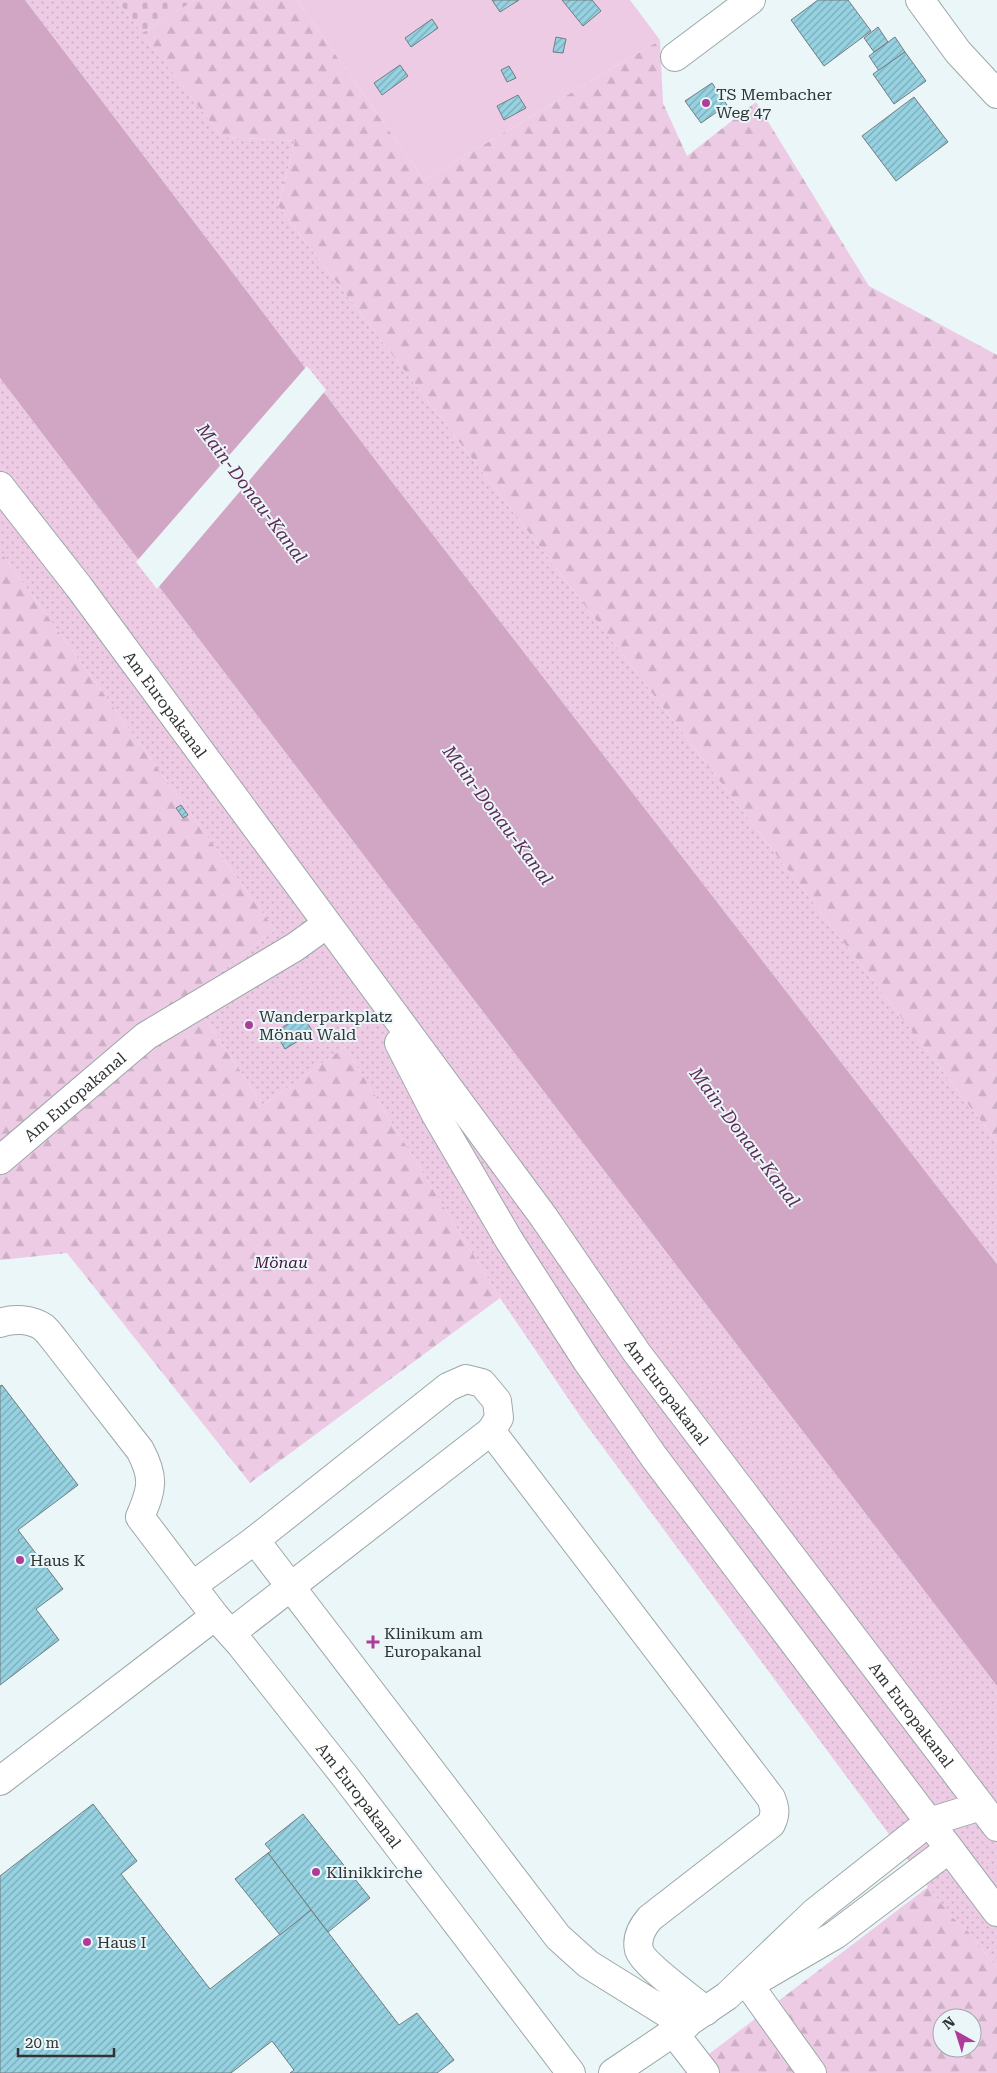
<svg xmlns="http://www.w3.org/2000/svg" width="997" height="2073" font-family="'Roboto Serif',serif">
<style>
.grass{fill:url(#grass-dots)}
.forest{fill:url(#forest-firs);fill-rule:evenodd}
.cemetery{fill:url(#cemetery-stones)}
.garden{fill:#edcbe4}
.water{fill:#d1a6c5}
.pier{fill:#ebf6f9}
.building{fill:url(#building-hatch);stroke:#727c7e}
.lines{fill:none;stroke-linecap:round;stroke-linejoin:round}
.minor-casing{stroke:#9da7aa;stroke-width:30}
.major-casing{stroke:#9da7aa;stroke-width:30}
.minor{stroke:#fff;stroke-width:28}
.major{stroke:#fff;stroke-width:28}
.poi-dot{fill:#ae3d99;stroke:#ebf6f9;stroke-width:2}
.labels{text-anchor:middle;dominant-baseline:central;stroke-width:4;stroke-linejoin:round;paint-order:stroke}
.poi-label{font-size:16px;fill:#303435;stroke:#ebf6f9;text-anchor:start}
.street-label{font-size:16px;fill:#303435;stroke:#ebf6f9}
.park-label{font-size:16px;font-style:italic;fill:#47143e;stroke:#ebf6f9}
.water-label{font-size:18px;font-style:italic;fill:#5f2b55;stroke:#ebf6f9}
</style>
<defs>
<pattern id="grass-dots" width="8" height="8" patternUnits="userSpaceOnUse" patternTransform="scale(1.25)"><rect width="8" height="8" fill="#edcbe4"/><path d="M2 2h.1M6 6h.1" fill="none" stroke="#ccafc4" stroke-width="1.8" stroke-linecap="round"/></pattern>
<pattern id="forest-firs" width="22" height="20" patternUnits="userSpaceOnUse" patternTransform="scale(1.25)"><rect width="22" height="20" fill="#edcbe4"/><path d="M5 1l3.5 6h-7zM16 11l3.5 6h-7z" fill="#ccafc4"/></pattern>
<pattern id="cemetery-stones" width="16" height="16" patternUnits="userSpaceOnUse" patternTransform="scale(1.25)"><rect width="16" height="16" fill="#edcbe4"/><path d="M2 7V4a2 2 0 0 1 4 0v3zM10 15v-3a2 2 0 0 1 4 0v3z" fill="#ccafc4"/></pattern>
<pattern id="building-hatch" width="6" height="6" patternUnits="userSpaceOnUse" patternTransform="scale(1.25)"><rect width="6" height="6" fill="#96d2e1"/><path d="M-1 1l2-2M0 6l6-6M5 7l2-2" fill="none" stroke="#7babb7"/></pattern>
</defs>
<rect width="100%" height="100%" fill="#ebf6f9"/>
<!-- grass -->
<g class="grass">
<path d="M 25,0 L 117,0 L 222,137 L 295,141 L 278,206 L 997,1142 L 997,1264 L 386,474 Z"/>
<path d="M 0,378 L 997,1686 L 997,1968 L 967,1930 L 952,1917 L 928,1887 L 582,1419 L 500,1298 L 345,1047 L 263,1105 L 190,996 L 275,930 L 0,551 Z"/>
</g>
<!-- forest -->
<g class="forest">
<path d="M 195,0 L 297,0 L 424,180 L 660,40 L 663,103 L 687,156 L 756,102 L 869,286 L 997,355 L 997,1142 L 278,206 L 295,141 L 222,137 L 142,33 Z"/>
<path d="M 0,551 L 275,930 L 190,996 L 263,1105 L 345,1047 L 500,1298 L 250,1483 L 67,1253 L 0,1260 Z"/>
<path d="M 928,1887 L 952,1917 L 967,1930 L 997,1968 L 997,2073 L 684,2073 ZM 942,2018 L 972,2018 L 972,2048 L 942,2048 Z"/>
</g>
<!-- cemetery -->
<path class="cemetery" d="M 117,0 L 195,0 L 142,33 Z"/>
<!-- garden -->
<path class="garden" d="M 297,0 L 630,0 L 660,40 L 424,180 Z"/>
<!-- water -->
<path class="water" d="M 0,0 L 25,0 L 386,474 L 997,1264 L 997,1686 L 0,378 Z"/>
<!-- pier -->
<path class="pier" d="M 307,366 L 326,390 L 157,589 L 136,562 Z"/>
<!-- building -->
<g class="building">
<path d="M 492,0 L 519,0 L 500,12 Z"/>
<path d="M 562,0 L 592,0 L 601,11 L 583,26 Z"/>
<path d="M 818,0 L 848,0 L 871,31 L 824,66 L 791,20 Z"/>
<path d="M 432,19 L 438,28 L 411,47 L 405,38 Z"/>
<path d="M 878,27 L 888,42 L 874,52 L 864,38 Z"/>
<path d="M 556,37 L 566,39 L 563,53 L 553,52 Z"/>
<path d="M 895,37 L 905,52 L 879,71 L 869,56 Z"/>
<path d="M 905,52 L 926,81 L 894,104 L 873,74 Z"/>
<path d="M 400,65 L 408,76 L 382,95 L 374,83 Z"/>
<path d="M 509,66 L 516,78 L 507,82 L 501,70 Z"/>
<path d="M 712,83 L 727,105 L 701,123 L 685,101 Z"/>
<path d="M 518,95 L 526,108 L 504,120 L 497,106 Z"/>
<path d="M 914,97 L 948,142 L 896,181 L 862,136 Z"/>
<path d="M 181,805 L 188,815 L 183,818 L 176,808 Z"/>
<path d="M 302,1015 L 313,1032 L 285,1049 L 275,1032 Z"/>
<path d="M 2,1385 L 78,1485 L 18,1530 L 63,1589 L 36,1609 L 59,1640 L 0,1685 L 0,1386 Z"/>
<path d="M 93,1804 L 137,1861 L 121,1874 L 210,1989 L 311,1910 L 399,2025 L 417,2013 L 454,2060 L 437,2073 L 290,2073 L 294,2070 L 272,2041 L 231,2073 L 0,2073 L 0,1876 Z"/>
<path d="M 303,1814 L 370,1898 L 328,1932 L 268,1853 L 271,1851 L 265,1844 Z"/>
<path d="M 268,1853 L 311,1910 L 280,1935 L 235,1879 Z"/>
</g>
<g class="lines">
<defs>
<g id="minor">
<path d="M 920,0 L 958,52 L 997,94"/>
<path d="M 675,57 L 751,0"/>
<path id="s1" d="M 0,1160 L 146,1036 L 295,947 L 327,924"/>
<path id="s2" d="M 0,1323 C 13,1318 31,1319 43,1327 C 48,1331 52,1337 56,1342 L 140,1450 C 155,1478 152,1489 140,1517 L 215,1616 L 241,1645 L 347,1779 L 571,2073"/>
<path d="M 192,1586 L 255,1540"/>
<path d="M 231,1633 L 491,1431"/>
<path d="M 0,1781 L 215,1616"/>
<path d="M 761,1978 L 835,1935 L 949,1849"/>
<path d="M 749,1985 L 812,2073"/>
<path d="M 686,2025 L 588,1964 L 558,1937 L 255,1540 L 448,1387 L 466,1379 L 482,1383 L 497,1401 L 499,1418 L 491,1431 L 771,1798 C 775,1808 776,1814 771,1824 L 650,1918 C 642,1927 636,1937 639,1950 C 643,1964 692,1999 706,2011"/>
<path d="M 674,2033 L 705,2073"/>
<path d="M 613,2073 L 727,1996 L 815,1912 L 929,1822"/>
</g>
<g id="major">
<path id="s3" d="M 0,486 L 79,587 L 543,1216 L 637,1353 L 997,1827"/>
<path d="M 399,1043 L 436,1115 L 509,1240 L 587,1361 L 654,1457 L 997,1912"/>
<path d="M 929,1822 L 981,1806"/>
</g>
</defs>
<!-- minor casing -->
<use href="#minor" class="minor-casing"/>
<!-- major casing -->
<use href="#major" class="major-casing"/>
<!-- minor -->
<use href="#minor" class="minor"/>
<!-- major -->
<use href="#major" class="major"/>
</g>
<!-- markers -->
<g class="poi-dot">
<circle cx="706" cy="103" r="5"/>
<circle cx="249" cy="1025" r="5"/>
<circle cx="20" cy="1560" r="5"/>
<path d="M370.5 1634.5h5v5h5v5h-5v5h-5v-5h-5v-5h5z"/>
<circle cx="316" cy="1872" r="5"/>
<circle cx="87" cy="1942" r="5"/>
</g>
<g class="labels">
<!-- poi labels -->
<g class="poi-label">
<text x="716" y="94">TS Membacher<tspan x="716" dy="18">Weg 47</tspan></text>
<text x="259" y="1016">Wanderparkplatz<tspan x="259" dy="18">Mönau Wald</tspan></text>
<text x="30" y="1560">Haus K</text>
<text x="384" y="1633">Klinikum am<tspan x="384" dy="18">Europakanal</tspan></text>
<text x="326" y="1872">Klinikkirche</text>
<text x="97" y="1942">Haus I</text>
</g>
<!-- street labels -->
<g class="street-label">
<text stroke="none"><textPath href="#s3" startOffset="274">Am Europakanal</textPath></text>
<text stroke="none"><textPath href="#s1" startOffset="98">Am Europakanal</textPath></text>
<text stroke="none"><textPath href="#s3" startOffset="1125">Am Europakanal</textPath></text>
<text stroke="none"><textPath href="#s3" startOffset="1530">Am Europakanal</textPath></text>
<text stroke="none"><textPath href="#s2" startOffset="626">Am Europakanal</textPath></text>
</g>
<!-- park labels -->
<g class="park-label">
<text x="281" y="1262">Mönau</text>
</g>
<!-- water labels -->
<g class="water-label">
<text transform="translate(252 493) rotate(53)">Main-Donau-Kanal</text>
<text transform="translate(498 815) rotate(53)">Main-Donau-Kanal</text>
<text transform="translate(745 1137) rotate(53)">Main-Donau-Kanal</text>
</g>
</g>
<!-- north arrow -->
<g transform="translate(957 2033) rotate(321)"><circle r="24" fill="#ebf6f9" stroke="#a0a8ab"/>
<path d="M0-4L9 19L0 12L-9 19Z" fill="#ae3d99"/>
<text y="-8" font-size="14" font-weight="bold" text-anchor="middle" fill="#303435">N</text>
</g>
<!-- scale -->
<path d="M18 2048v8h96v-8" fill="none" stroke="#303435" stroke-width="2.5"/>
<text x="25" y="2048" font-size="15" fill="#303435" stroke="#ebf6f9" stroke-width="4" paint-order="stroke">20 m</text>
</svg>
